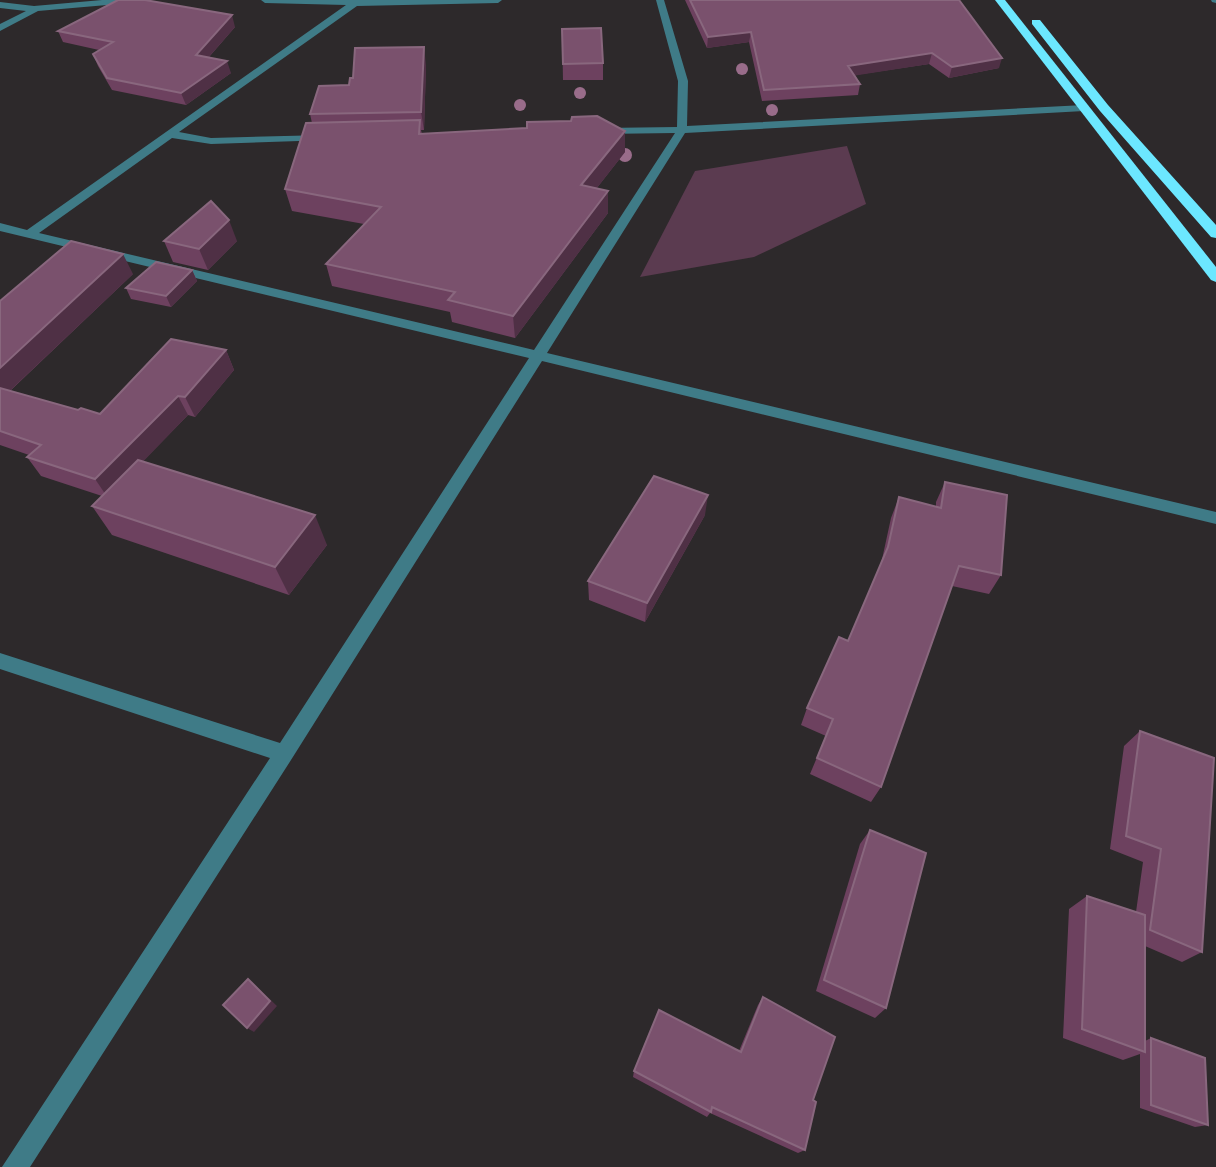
<svg xmlns="http://www.w3.org/2000/svg" width="1216" height="1167" font-family="'Noto Sans',sans-serif">
<style>
.green{fill:#5b3b50}
.lines{fill:none;stroke-linecap:round;stroke-linejoin:round}
.minor{fill:#3f7b87;fill-rule:evenodd}
.highway{fill:#6ce7ff;fill-rule:evenodd}
.tree{fill:#996c8a}
.wall{fill:#6d415f}
.shaded-wall{fill:#4f3045}
.building{fill:#7a516d;stroke:#89677e;stroke-width:2}
</style>
<rect width="100%" height="100%" fill="#2d292b"/>
<!-- green -->
<path class="green" d="M 847,146 L 866,204 L 754,257 L 640,277 L 695,171 Z"/>
<g class="lines">
<!-- minor -->
<g class="minor">
<path d="M 102,0 L 134,0 L 130,3 L 38,11 L 0,31 L 0,24 L 26,11 L 0,8 L 0,2 L 34,6 Z"/>
<path d="M 261,0 L 502,0 L 498,3 L 357,6 L 179,132 L 211,138 L 325,135 L 329,136 L 329,140 L 211,144 L 172,138 L 39,233 L 534,350 L 675,133 L 602,134 L 597,131 L 602,128 L 677,127 L 678,81 L 656,0 L 664,0 L 688,81 L 687,126 L 1084,105 L 1089,108 L 1084,111 L 685,133 L 547,353 L 1216,512 L 1216,524 L 542,361 L 291,760 L 30,1167 L 2,1167 L 270,758 L 0,669 L 0,653 L 280,743 L 529,358 L 0,231 L 0,223 L 27,230 L 346,5 L 265,3 Z"/>
<path d="M 1211,0 L 1216,0 L 1216,3 L 1212,2 Z"/>
</g>
<!-- highway -->
<g class="highway">
<path d="M 995,0 L 1005,0 L 1216,267 L 1216,282 L 1211,280 Z"/>
<path d="M 1032,20 L 1040,20 L 1108,105 L 1216,225 L 1216,238 L 1211,237 L 1100,111 L 1032,24 Z"/>
</g>
</g>
<!-- trees -->
<g class="tree">
<circle cx="742" cy="69" r="6"/>
<circle cx="580" cy="93" r="6"/>
<circle cx="520" cy="105" r="6"/>
<circle cx="772" cy="110" r="6"/>
<circle cx="625" cy="155" r="7"/>
</g>
<!-- wall -->
<g class="wall">
<path d="M 685,0 L 959,0 L 999,68 L 949,78 L 929,64 L 855,75 L 860,84 L 858,95 L 762,101 L 749,42 L 707,48 Z"/>
<path d="M 235,27 L 209,57 L 231,73 L 186,105 L 112,90 L 98,66 L 93,54 L 99,50 L 63,42 L 58,31 Z"/>
<path d="M 562,29 L 603,63 L 603,80 L 563,80 Z"/>
<path d="M 426,65 L 424,130 L 421,130 L 422,134 L 625,152 L 596,189 L 608,213 L 515,338 L 452,322 L 450,312 L 332,286 L 326,264 L 364,224 L 292,211 L 285,189 L 312,123 L 310,114 L 349,85 Z"/>
<path d="M 164,241 L 237,241 L 208,270 L 173,262 Z"/>
<path d="M 192,270 L 197,281 L 171,307 L 131,299 L 126,288 Z"/>
<path d="M 133,274 L 10,391 L 78,410 L 100,414 L 226,350 L 234,370 L 195,417 L 188,415 L 143,461 L 327,545 L 289,595 L 112,535 L 92,506 L 102,496 L 41,476 L 27,457 L 29,455 L 0,445 L 0,301 Z"/>
<path d="M 945,482 L 1001,575 L 989,594 L 952,586 L 881,787 L 871,802 L 810,774 L 826,736 L 801,725 L 807,708 L 848,641 L 881,564 L 891,518 L 899,497 L 936,507 L 936,502 Z"/>
<path d="M 705,515 L 645,622 L 589,600 L 588,581 Z"/>
<path d="M 1140,731 L 1202,952 L 1182,962 L 1145,946 L 1145,1041 L 1151,1038 L 1208,1125 L 1195,1127 L 1140,1108 L 1140,1054 L 1123,1060 L 1063,1038 L 1069,909 L 1087,896 L 1136,912 L 1143,862 L 1110,849 L 1124,746 Z"/>
<path d="M 870,830 L 886,1008 L 875,1018 L 816,991 L 860,844 Z"/>
<path d="M 763,997 L 813,1100 L 805,1150 L 798,1153 L 710,1113 L 707,1117 L 633,1077 L 634,1071 L 739,1051 L 758,1005 Z"/>
</g>
<!-- shaded-wall -->
<g class="shaded-wall">
<path d="M 232,15 L 235,27 L 200,67 L 196,55 Z"/>
<path d="M 751,32 L 749,42 L 707,48 L 708,37 Z"/>
<path d="M 424,47 L 426,65 L 424,130 L 421,112 Z"/>
<path d="M 932,53 L 929,64 L 846,77 L 848,66 Z"/>
<path d="M 1002,58 L 999,68 L 949,78 L 952,67 Z"/>
<path d="M 227,61 L 231,73 L 186,105 L 181,93 Z"/>
<path d="M 625,131 L 625,152 L 582,207 L 581,185 Z"/>
<path d="M 608,191 L 608,213 L 515,338 L 513,316 Z"/>
<path d="M 229,220 L 237,241 L 208,270 L 199,249 Z"/>
<path d="M 123,254 L 133,274 L 0,400 L 0,368 Z"/>
<path d="M 192,270 L 197,281 L 171,307 L 166,296 Z"/>
<path d="M 226,350 L 234,370 L 195,417 L 185,397 Z"/>
<path d="M 178,396 L 188,415 L 108,498 L 95,479 Z"/>
<path d="M 708,495 L 705,515 L 645,622 L 647,603 Z"/>
<path d="M 315,515 L 327,545 L 289,595 L 275,567 Z"/>
<path d="M 248,979 L 255,985 L 277,1006 L 254,1032 L 247,1028 Z"/>
</g>
<!-- building -->
<g class="building">
<path d="M 118,0 L 145,0 L 232,15 L 196,55 L 227,61 L 181,93 L 107,78 L 93,54 L 113,42 L 58,31 Z"/>
<path d="M 690,0 L 959,0 L 1002,58 L 952,67 L 932,53 L 848,66 L 860,84 L 764,90 L 751,32 L 708,37 Z"/>
<path d="M 601,28 L 603,63 L 563,64 L 562,29 Z"/>
<path d="M 424,47 L 421,112 L 310,114 L 319,86 L 349,85 L 350,78 L 353,78 L 355,48 Z"/>
<path d="M 597,116 L 625,131 L 581,185 L 608,191 L 513,316 L 448,300 L 455,292 L 326,264 L 381,207 L 285,189 L 306,123 L 420,120 L 419,134 L 527,128 L 527,122 L 571,121 L 572,117 Z"/>
<path d="M 211,201 L 229,220 L 199,249 L 164,241 Z"/>
<path d="M 71,241 L 123,254 L 0,368 L 0,301 Z"/>
<path d="M 156,262 L 192,270 L 166,296 L 126,288 Z"/>
<path d="M 171,339 L 226,350 L 185,397 L 178,396 L 95,479 L 27,457 L 41,445 L 0,431 L 0,388 L 78,410 L 81,408 L 100,414 Z"/>
<path d="M 138,460 L 315,515 L 275,567 L 92,506 Z"/>
<path d="M 654,476 L 708,495 L 647,603 L 588,581 Z"/>
<path d="M 945,482 L 1007,495 L 1001,575 L 959,566 L 881,787 L 817,758 L 833,719 L 807,708 L 839,637 L 848,641 L 888,547 L 899,497 L 941,508 Z"/>
<path d="M 1140,731 L 1214,758 L 1202,952 L 1150,930 L 1161,849 L 1126,836 Z"/>
<path d="M 870,830 L 926,853 L 886,1008 L 824,980 Z"/>
<path d="M 1087,896 L 1145,915 L 1145,1052 L 1082,1029 Z"/>
<path d="M 248,979 L 270,1001 L 247,1028 L 223,1005 Z"/>
<path d="M 763,997 L 835,1037 L 813,1100 L 816,1102 L 805,1150 L 712,1107 L 711,1112 L 634,1071 L 659,1010 L 741,1052 Z"/>
<path d="M 1151,1038 L 1205,1058 L 1208,1125 L 1151,1105 Z"/>
</g>
</svg>
